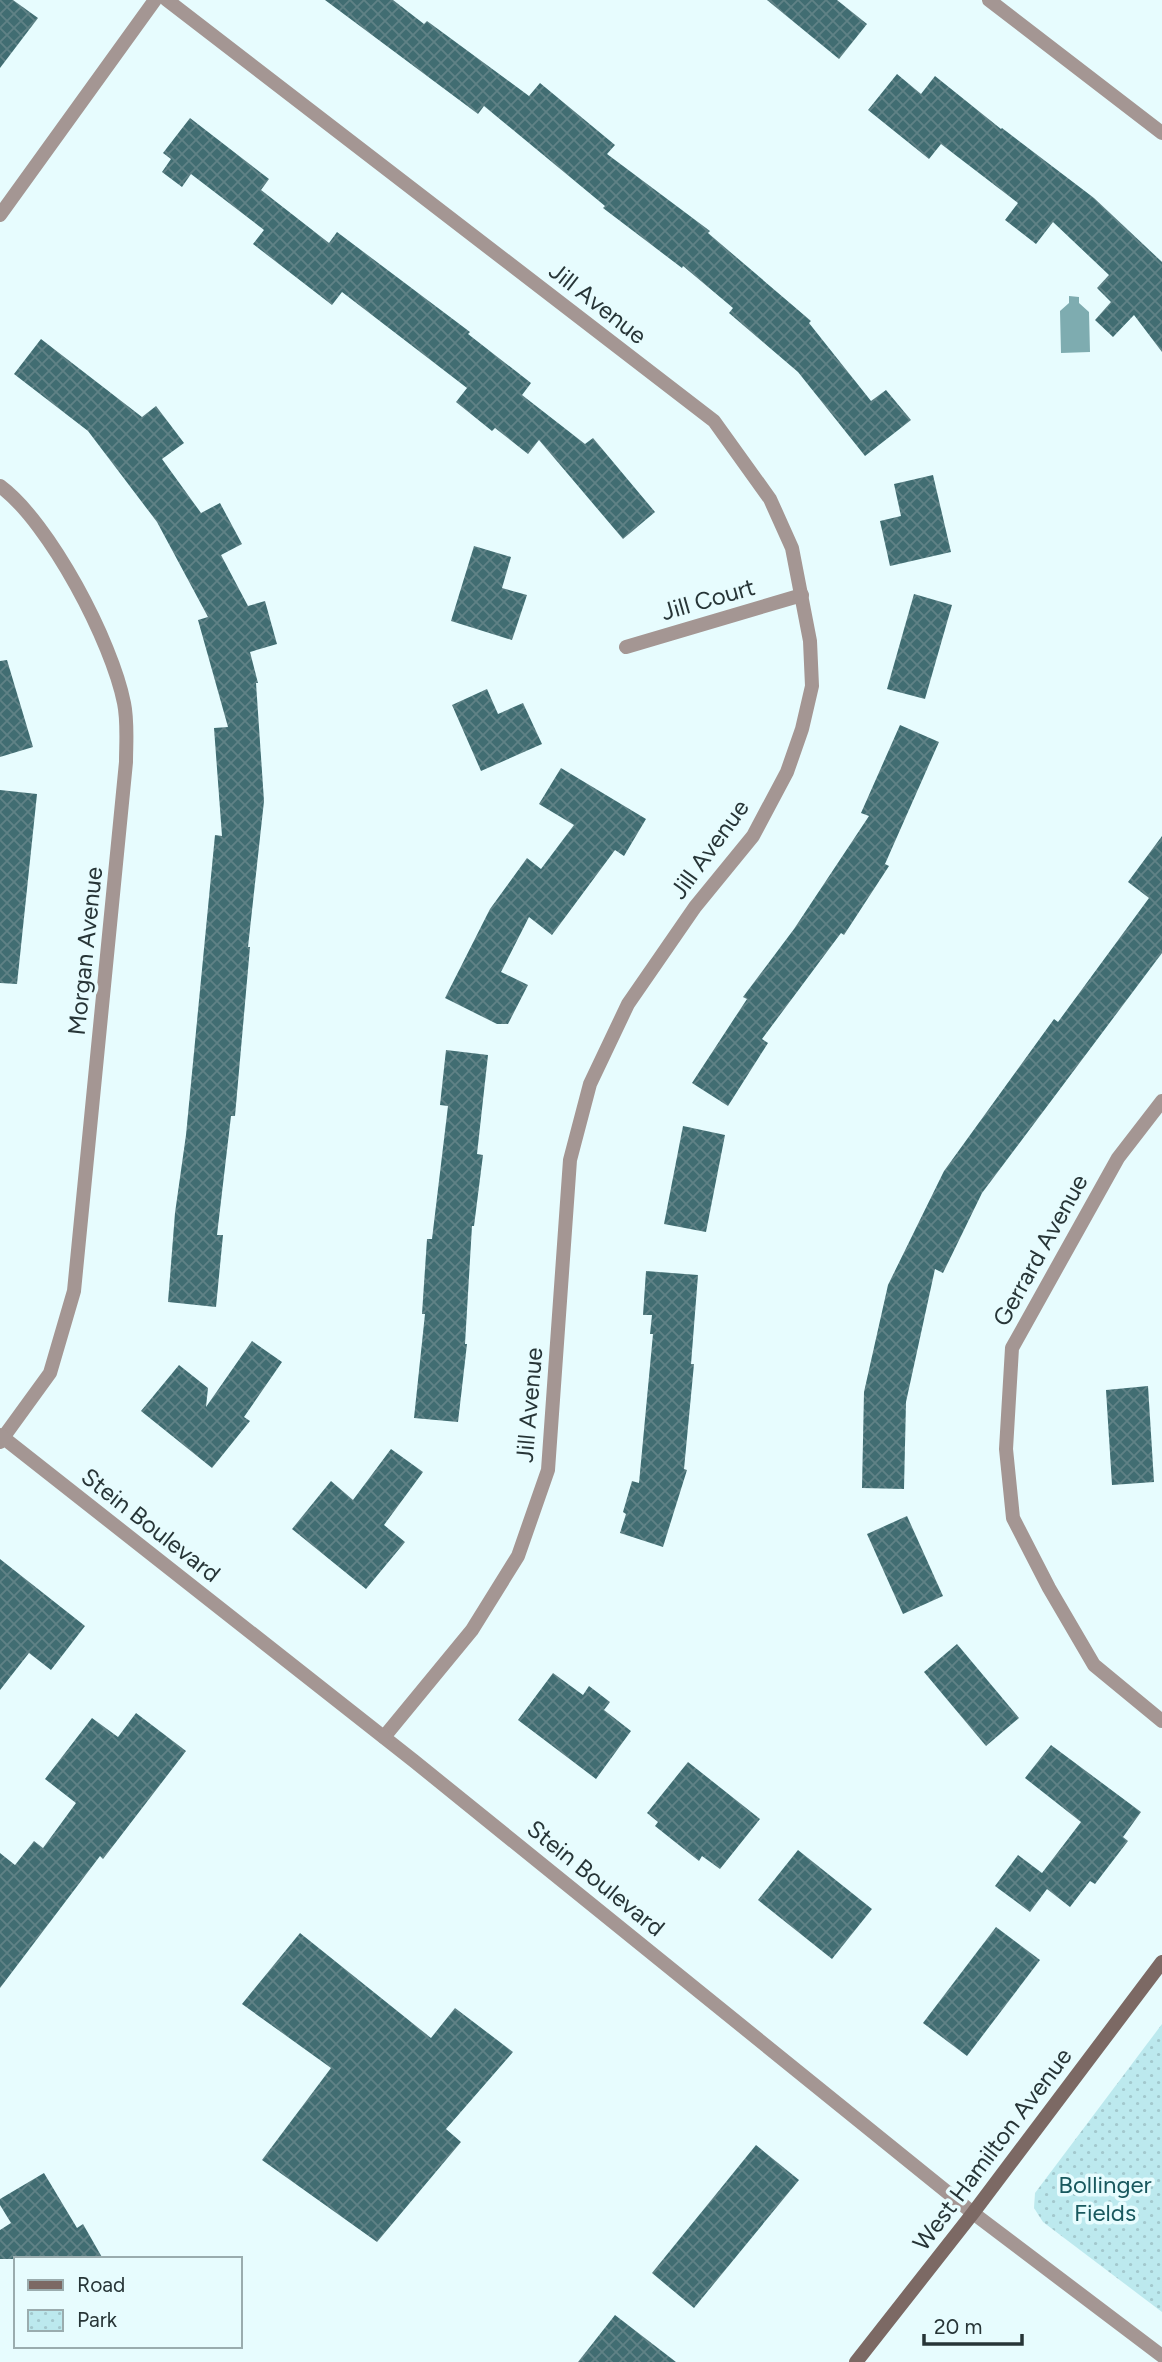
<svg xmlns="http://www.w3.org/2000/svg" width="1162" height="2362" font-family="Figtree,sans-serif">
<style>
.park{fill:url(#park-dots)}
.water{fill:#7eacb0}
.building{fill:url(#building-cross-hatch)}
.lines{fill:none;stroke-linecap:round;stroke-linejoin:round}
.street{stroke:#a49693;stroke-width:14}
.secondary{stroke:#7c6964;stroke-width:14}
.labels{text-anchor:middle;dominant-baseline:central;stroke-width:7;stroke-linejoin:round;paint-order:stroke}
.street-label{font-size:24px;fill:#273537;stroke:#e7fcfe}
.park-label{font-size:24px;fill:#18585e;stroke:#e7fcfe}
</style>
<defs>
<pattern id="park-dots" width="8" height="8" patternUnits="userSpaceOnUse" patternTransform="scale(1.75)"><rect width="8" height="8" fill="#bce9ee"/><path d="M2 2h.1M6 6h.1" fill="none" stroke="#a2c8cd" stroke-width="1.8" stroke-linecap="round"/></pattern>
<pattern id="building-cross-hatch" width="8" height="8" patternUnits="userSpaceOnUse" patternTransform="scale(1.75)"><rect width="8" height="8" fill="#416d72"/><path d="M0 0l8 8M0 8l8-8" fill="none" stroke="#608286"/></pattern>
</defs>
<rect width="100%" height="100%" fill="#e7fcfe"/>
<!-- park -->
<path class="park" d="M 1162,2024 L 1162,2312 L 1043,2222 L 1034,2208 L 1035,2193 Z"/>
<!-- water -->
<path class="water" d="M 1069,296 L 1079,297 L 1079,303 L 1089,312 L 1090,352 L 1061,353 L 1060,311 L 1069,303 Z"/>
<!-- building -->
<g class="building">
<path d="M 0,0 L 13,0 L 38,18 L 0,68 Z"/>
<path d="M 325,0 L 393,0 L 424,24 L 427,21 L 529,96 L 540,83 L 615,145 L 607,154 L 710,231 L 708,233 L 811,321 L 809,323 L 871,401 L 886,390 L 911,420 L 865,456 L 798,372 L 729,313 L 733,308 L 683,266 L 682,268 L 603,208 L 605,206 L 484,106 L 478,114 Z"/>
<path d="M 767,0 L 837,0 L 867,24 L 839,59 Z"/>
<path d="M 897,74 L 921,94 L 935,76 L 1001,129 L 1002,128 L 1094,198 L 1162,262 L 1162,352 L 1134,315 L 1113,337 L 1095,320 L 1111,302 L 1097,288 L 1109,275 L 1053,222 L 1036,244 L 1005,220 L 1018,203 L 941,144 L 929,159 L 868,110 Z"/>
<path d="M 190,118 L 269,179 L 261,190 L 329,243 L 337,232 L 470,332 L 468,334 L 531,383 L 522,395 L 585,444 L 593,438 L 655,512 L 623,539 L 539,440 L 528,454 L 495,428 L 492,431 L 456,402 L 467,388 L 342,292 L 332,305 L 253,244 L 264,230 L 191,174 L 182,187 L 162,172 L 171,159 L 163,153 Z"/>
<path d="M 41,339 L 142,417 L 156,406 L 184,443 L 162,459 L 201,513 L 220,503 L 242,544 L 221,555 L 248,606 L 265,601 L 277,644 L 250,652 L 258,683 L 256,683 L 264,801 L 248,947 L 250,947 L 235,1116 L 231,1116 L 217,1235 L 223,1235 L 216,1307 L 168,1302 L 175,1213 L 186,1135 L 215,835 L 222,836 L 214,728 L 228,727 L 198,620 L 208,617 L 157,522 L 88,431 L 14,374 Z"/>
<path d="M 933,475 L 951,552 L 890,566 L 880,521 L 901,516 L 894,484 Z"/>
<path d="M 474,546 L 511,557 L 502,588 L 527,595 L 512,640 L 451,621 Z"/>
<path d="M 914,594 L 952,605 L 925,699 L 887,689 Z"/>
<path d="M 7,660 L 33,747 L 0,757 L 0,661 Z"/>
<path d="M 487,689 L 498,714 L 523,703 L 542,744 L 481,771 L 452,705 Z"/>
<path d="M 900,725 L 939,742 L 885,864 L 889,866 L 844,935 L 841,933 L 762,1039 L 768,1043 L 728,1106 L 692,1083 L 747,999 L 743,997 L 794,929 L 869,816 L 861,813 Z"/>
<path d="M 561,768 L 646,819 L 624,856 L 615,850 L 552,935 L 529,917 L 501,972 L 528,985 L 508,1024 L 497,1024 L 445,998 L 490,909 L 527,858 L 541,869 L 574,825 L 539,804 Z"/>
<path d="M 0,790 L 37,794 L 17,984 L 0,983 Z"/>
<path d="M 1162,836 L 1162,953 L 982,1193 L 943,1273 L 935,1269 L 906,1402 L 904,1489 L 862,1488 L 864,1392 L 888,1285 L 944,1171 L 1054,1019 L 1058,1022 L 1149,898 L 1128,882 Z"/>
<path d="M 446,1050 L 488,1055 L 477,1154 L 483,1155 L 474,1226 L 472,1226 L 465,1344 L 467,1344 L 458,1422 L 414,1418 L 425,1314 L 422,1314 L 427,1239 L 432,1239 L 448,1106 L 440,1105 Z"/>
<path d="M 683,1126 L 725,1135 L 706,1232 L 664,1224 Z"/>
<path d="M 646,1271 L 698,1275 L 691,1364 L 694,1364 L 684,1469 L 687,1470 L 663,1547 L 620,1533 L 626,1514 L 623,1512 L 632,1481 L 639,1483 L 653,1334 L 650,1334 L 652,1315 L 643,1315 Z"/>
<path d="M 252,1341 L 282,1362 L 244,1417 L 250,1421 L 212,1468 L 141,1411 L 179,1365 L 208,1388 L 206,1407 Z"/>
<path d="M 1148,1386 L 1154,1482 L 1112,1485 L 1106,1390 Z"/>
<path d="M 391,1449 L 423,1472 L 384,1525 L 405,1542 L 366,1589 L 292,1529 L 331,1481 L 353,1500 Z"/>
<path d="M 907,1516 L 943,1596 L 903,1614 L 867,1534 Z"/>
<path d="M 0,1559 L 85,1626 L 51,1670 L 29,1653 L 0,1690 Z"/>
<path d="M 957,1644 L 1019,1718 L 986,1746 L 924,1672 Z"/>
<path d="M 553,1673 L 583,1695 L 589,1686 L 610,1702 L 604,1710 L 631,1731 L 596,1779 L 518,1720 Z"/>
<path d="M 136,1713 L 186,1751 L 103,1859 L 100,1856 L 0,1988 L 0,1853 L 15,1865 L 34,1841 L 43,1848 L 76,1803 L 45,1779 L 92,1718 L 118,1737 Z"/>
<path d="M 1051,1745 L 1141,1812 L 1123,1837 L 1128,1841 L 1095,1884 L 1090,1881 L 1070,1907 L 1047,1889 L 1030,1912 L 995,1886 L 1018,1855 L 1042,1873 L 1081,1822 L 1025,1778 Z"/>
<path d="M 688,1762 L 760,1819 L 720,1869 L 702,1856 L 699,1861 L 655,1826 L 658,1822 L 647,1813 Z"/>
<path d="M 798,1850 L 872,1909 L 832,1959 L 758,1900 Z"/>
<path d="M 996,1927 L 1040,1960 L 967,2056 L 923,2023 Z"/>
<path d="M 300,1933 L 431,2038 L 455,2008 L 513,2052 L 446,2129 L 461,2142 L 377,2242 L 262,2160 L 331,2068 L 242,2004 Z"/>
<path d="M 756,2145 L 799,2180 L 694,2308 L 652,2273 Z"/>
<path d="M 44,2173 L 77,2228 L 83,2224 L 103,2259 L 0,2259 L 0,2230 L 11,2223 L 0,2205 L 0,2199 Z"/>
<path d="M 615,2315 L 676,2362 L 578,2362 Z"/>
</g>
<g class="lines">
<!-- street -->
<g class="street">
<path d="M 167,0 L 714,421 L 770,499 L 792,548 L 810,641 L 812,686 L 802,729 L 787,772 L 753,836 L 695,907 L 628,1004 L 590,1084 L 570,1160 L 548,1470 L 518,1556 L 472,1630 L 384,1737"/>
<path d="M 989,0 L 1162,133"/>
<path d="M 0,215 L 155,0"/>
<path d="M 0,486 C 50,523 112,642 124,703 C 128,722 126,744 126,762 L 74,1291 L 50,1373 L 0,1442"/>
<path d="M 626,647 L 802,595"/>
<path d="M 1162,1101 L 1118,1158 L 1012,1348 L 1006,1449 L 1013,1518 L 1049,1588 L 1094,1665 L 1162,1721"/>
<path d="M 0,1435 L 414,1761 L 973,2213 L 1162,2356"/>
</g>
<!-- secondary -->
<path class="secondary" d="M 856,2362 L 973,2213 L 1162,1962"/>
</g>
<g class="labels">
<!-- street labels -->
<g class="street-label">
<text transform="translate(598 303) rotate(38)">Jill Avenue</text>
<text transform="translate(708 599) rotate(-16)">Jill Court</text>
<text transform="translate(709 849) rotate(-54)">Jill Avenue</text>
<text transform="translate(85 951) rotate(-84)">Morgan Avenue</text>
<text transform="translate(1040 1250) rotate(-61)">Gerrard Avenue</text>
<text transform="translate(529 1405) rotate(-85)">Jill Avenue</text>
<text transform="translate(151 1525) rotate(38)">Stein Boulevard</text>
<text transform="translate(596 1878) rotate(39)">Stein Boulevard</text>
<text transform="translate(992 2149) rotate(-53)">West Hamilton Avenue</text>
</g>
<!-- park labels -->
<g class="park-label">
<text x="1105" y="2184">Bollinger<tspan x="1105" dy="28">Fields</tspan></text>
</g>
</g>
<!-- legend -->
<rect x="14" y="2257" width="228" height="91" fill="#e7fcfe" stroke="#9aacae" stroke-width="2"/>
<rect x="28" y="2280" width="35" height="10" fill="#7c6964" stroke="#9aacae" stroke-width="2"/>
<text x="77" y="2292" font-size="21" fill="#273537">Road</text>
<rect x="28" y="2310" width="35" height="21" fill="url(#park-dots)" stroke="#9aacae" stroke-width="2"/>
<text x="77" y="2327" font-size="21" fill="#273537">Park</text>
<!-- scale -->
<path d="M924 2334v10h98v-10" fill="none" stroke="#273537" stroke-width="3.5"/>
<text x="934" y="2334" font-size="21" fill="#273537" stroke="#e7fcfe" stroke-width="5" paint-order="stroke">20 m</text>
</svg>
